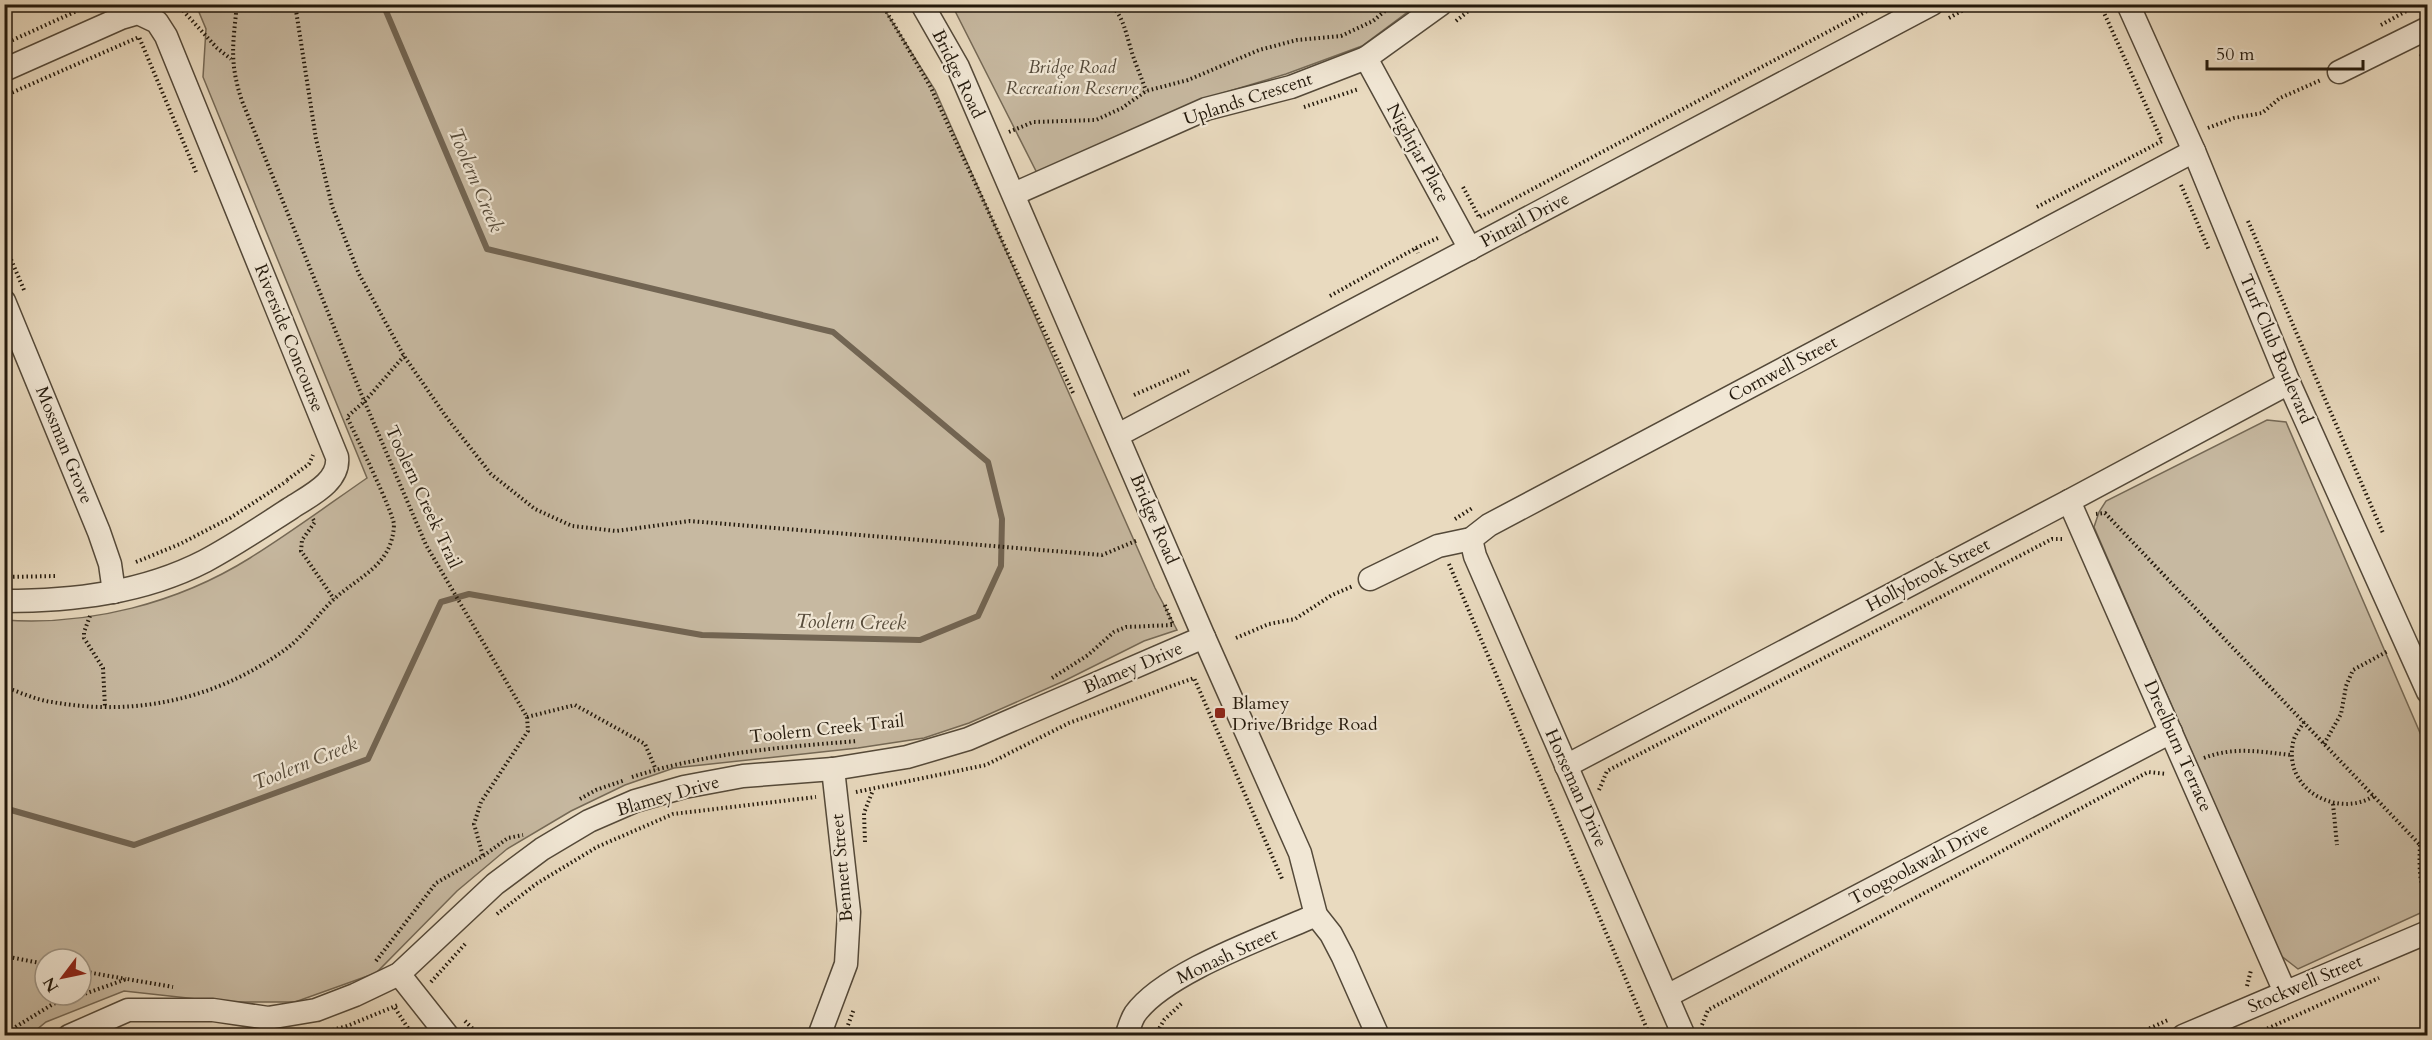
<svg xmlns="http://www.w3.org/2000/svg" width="2432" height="1040" font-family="Cardo,serif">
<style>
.green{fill:#c7b9a1;stroke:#756956;stroke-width:1.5;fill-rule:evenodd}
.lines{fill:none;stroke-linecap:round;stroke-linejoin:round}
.stream{stroke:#726553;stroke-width:6}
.minor-casing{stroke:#544939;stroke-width:25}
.path{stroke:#23190c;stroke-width:4;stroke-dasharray:1.5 3;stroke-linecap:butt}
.minor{stroke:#f1e7d5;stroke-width:22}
.poi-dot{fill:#8f2418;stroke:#f1e7d5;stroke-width:2}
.labels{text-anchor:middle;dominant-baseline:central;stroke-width:4.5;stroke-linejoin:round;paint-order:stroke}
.park-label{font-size:18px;font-style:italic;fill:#544939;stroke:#f1e7d5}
.street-label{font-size:18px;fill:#23190c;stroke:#f1e7d5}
.poi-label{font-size:18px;fill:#23190c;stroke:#f1e7d5;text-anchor:start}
.water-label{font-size:20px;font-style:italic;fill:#574c3b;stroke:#f1e7d5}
</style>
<rect width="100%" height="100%" fill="#e9dabf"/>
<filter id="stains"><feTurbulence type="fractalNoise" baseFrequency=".00333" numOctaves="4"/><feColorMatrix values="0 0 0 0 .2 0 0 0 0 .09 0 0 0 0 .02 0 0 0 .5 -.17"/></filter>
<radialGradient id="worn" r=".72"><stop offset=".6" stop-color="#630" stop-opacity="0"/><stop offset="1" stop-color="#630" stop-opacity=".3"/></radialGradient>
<!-- green -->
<g class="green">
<path d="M 881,4 L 935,90 L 1155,588 L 1177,630 L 1144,641 L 1064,681 L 969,723 L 924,738 L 858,748 L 674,768 L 625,785 L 571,811 L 507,849 L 457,891 L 376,973 L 295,1002 L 224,1002 L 124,991 L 46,1022 L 30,1035 L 5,1036 L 4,620 C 89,626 178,603 250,558 C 290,533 328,505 367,478 L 203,77 L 206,29 L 196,5 ZM 45,959 L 81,959 L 81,995 L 45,995 Z"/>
<path d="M 952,5 L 1417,5 L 1362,46 L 1286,74 L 1203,99 L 1037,173 Z"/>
<path d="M 2267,420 L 2286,422 L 2427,749 L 2427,910 L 2298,969 L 2280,955 L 2094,527 L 2099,512 L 2106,501 Z"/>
</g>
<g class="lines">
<!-- stream -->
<path class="stream" d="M 4,808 L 134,845 L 368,759 L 441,602 L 469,594 L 702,635 L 920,640 L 978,616 L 1001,566 L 1002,519 L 988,462 L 833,332 L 487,249 L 383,4"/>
<defs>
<g id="minor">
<path d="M 922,4 L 958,67 L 1204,637 L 1300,853 L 1316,915 L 1331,934 L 1343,957 L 1378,1036"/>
<path d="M 2128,4 L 2194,151 L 2289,383 L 2428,692"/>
<path d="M 1366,58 L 1470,249"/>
<path d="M 4,70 L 121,18 L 138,13 L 157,22 L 166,36 L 337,457 C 340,482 309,496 291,508 C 263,526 235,545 205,561 C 143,593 73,601 4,601"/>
<path d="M 2339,72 L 2428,28"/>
<path d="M 1014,194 L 1206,109 L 1291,87 L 1366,58 L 1441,4"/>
<path d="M 4,301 L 99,532 L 110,564 L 114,592"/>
<path d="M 1118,435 L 1932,4"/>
<path d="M 2069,501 L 2285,992"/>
<path d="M 1471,539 L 1475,556 L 1684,1036"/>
<path d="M 1370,579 L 1438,546 L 1471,539 L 1489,525 L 2194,151"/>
<path d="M 1566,766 L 2069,501 L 2289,383"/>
<path d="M 399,974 L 448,1036"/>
<path d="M 1667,996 L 2171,732"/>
<path d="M 69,1036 L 128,1010 L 213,1010 L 268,1018 L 316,1010 L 355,995 L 399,974 L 495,884 L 542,849 L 589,821 L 635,801 L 684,787 L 743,776 L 833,769 L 907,757 L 968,739 L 1204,637"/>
<path d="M 819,1036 L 846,964 L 849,912 L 833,769"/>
<path d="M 1126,1036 C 1129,1029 1131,1020 1135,1014 C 1165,972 1267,937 1316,915"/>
<path d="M 2183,1036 L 2428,932"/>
</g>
</defs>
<!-- minor casing -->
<use href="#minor" class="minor-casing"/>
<!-- path -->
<g class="path">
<path d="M 177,4 L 217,48 L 231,59"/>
<path d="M 237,4 C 233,44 229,62 242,101 L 360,391 L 426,545 L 527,717 L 528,731 L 481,802 L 474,824 L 483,856"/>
<path d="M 295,4 L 316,139 L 332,206 L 359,274 L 404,356 L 447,418 L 491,474 L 535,509 L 572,526 L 616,531 L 690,521 L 1102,555 L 1138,540"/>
<path d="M 882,4 L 930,86 L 1074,395"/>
<path d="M 1110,4 C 1123,16 1125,30 1130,46 C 1134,61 1141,76 1146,91"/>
<path d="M 1949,18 L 1974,4"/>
<path d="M 1456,21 L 1477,4"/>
<path d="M 2381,25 L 2419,4"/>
<path d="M 4,44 L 92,4"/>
<path d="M 2421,54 L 2428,70"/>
<path d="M 4,96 L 139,37 L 196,172"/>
<path d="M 1304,107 L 1359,89"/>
<path d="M 2208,128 L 2234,118 L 2262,113 L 2280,98 L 2321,80"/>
<path d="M 1009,132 L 1033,122 L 1096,120 L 1122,108 L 1146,91 L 1188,80 L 1259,50 L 1297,40 L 1341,36 L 1373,21 L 1393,4"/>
<path d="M 2181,185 L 2209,250"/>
<path d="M 1463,187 L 1479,217"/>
<path d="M 2037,207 L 2162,141 L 2100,4"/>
<path d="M 1480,217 L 1880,4"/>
<path d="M 2248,221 L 2383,533"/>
<path d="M 4,243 L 24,290"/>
<path d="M 1416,248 L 1438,238 L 1437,236"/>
<path d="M 1330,296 L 1416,248 L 1418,253"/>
<path d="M 1134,395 L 1191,370"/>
<path d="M 287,480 L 309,464 L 313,455"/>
<path d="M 2096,514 L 2105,513 L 2420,845 L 2428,841"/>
<path d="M 313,519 L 315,522 L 302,540 L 301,551 L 334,599"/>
<path d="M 1455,519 L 1474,507"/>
<path d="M 136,562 L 180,544 L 230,518 L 287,481"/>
<path d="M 1449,564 L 1650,1036"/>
<path d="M 4,577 L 57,576"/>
<path d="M 90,616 L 84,632 L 84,638 L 103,668 L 105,707"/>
<path d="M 1236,638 L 1269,624 L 1295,619 L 1332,595 L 1353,586"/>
<path d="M 1052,678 L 1088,655 L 1114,632 L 1126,627 L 1173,625 L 1164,603"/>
<path d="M 4,687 C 20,692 36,700 52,702 C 136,717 217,699 286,649 C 304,636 317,615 333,600 C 359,576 392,566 394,525 C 394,514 355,434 347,417 L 365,401 L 404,356"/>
<path d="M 527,717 L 575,705 L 645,744 L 656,770"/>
<path d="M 2304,722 C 2300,728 2294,736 2293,743 C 2283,789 2337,819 2374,796"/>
<path d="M 2324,744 L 2341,714 L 2346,686 L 2353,670 L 2388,651"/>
<path d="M 2204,758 C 2235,746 2260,752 2292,755"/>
<path d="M 632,777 C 706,753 781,747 858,741"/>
<path d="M 1599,790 L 1607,771 L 2052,539 L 2063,539"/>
<path d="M 856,792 L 986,765 L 1069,723 L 1194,678 L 1283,881"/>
<path d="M 580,799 L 596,790 L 625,780"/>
<path d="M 2333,804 L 2337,845"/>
<path d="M 865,842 L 864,813 L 873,790"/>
<path d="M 2420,845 C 2419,866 2419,884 2428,904"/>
<path d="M 497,914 L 536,884 L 597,847 L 673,814 L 816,797"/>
<path d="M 4,956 L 45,964"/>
<path d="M 376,961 L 436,883 L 483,856 L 508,838 L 523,835"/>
<path d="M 81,971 L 126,979"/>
<path d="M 431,982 L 466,943"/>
<path d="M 2247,986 L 2251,970"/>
<path d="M 81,995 L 127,979 L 173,987"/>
<path d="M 395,1008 L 413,1036"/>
<path d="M 465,1021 L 480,1036"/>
<path d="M 848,1025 L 854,1009"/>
<path d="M 1702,1025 L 1708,1010 L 2148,772 L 2167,774"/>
<path d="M 4,1034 L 53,1004 L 80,995"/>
<path d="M 311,1036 L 347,1026 L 398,1005"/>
<path d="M 1155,1036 L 1164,1020 L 1182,1003"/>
<path d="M 2133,1036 L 2168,1020"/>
<path d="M 2251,1036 L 2379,978"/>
</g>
<!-- minor -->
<use href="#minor" class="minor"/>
</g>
<!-- markers -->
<rect class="poi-dot" x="1214" y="707" width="12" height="12" rx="3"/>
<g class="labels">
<!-- park labels -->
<g class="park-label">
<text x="1072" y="67">Bridge Road<tspan x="1072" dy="21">Recreation Reserve</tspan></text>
</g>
<!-- street labels -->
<g class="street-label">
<text transform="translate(958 74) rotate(64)">Bridge Road</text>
<text transform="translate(1248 99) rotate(-18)">Uplands Crescent</text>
<text transform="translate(1418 153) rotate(61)">Nightjar Place</text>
<text transform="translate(1525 220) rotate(-28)">Pintail Drive</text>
<text transform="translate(289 338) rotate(68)">Riverside Concourse</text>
<text transform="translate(2276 349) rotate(67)">Turf Club Boulevard</text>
<text transform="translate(1783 369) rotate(-28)">Cornwell Street</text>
<text transform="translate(64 445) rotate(68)">Mossman Grove</text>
<text transform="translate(423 497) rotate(65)">Toolern Creek Trail</text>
<text transform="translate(1154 519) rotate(67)">Bridge Road</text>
<text transform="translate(1928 575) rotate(-28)">Hollybrook Street</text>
<text transform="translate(1133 668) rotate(-23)">Blamey Drive</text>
<text transform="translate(827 729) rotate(-6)">Toolern Creek Trail</text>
<text transform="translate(2178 746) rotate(66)">Dreelburn Terrace</text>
<text transform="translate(1576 788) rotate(66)">Horseman Drive</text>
<text transform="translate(668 796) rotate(-16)">Blamey Drive</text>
<text transform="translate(1919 864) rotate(-28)">Toogoolawah Drive</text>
<text transform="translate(842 868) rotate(-95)">Bennett Street</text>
<text transform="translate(1227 956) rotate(-25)">Monash Street</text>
<text transform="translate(2305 984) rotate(-23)">Stockwell Street</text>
</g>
<!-- poi labels -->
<g class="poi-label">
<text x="1232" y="703">Blamey<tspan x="1232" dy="21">Drive/Bridge Road</tspan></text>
</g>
<!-- water labels -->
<g class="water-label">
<text transform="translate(476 180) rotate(67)">Toolern Creek</text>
<text transform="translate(851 622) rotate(1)">Toolern Creek</text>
<text transform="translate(305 763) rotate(-22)">Toolern Creek</text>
</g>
</g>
<!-- margin -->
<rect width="2432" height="1040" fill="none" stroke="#e9dabf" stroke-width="24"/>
<rect x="6" y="6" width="2420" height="1028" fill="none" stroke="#23190c" stroke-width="3"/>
<rect x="12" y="12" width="2408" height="1016" fill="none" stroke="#23190c" stroke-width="1.5"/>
<!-- north arrow -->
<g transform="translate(63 977) rotate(238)"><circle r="28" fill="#f1e7d5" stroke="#9f9585" stroke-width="1.5"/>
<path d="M0-4.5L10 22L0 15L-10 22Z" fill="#8f2418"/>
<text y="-9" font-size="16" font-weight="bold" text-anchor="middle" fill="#23190c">N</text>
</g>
<!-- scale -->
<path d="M2207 60v9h156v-9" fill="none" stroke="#23190c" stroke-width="3"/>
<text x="2216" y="60" font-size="18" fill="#23190c" stroke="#f1e7d5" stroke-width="4.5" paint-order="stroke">50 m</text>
<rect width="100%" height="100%" filter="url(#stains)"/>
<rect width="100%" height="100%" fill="url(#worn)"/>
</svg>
